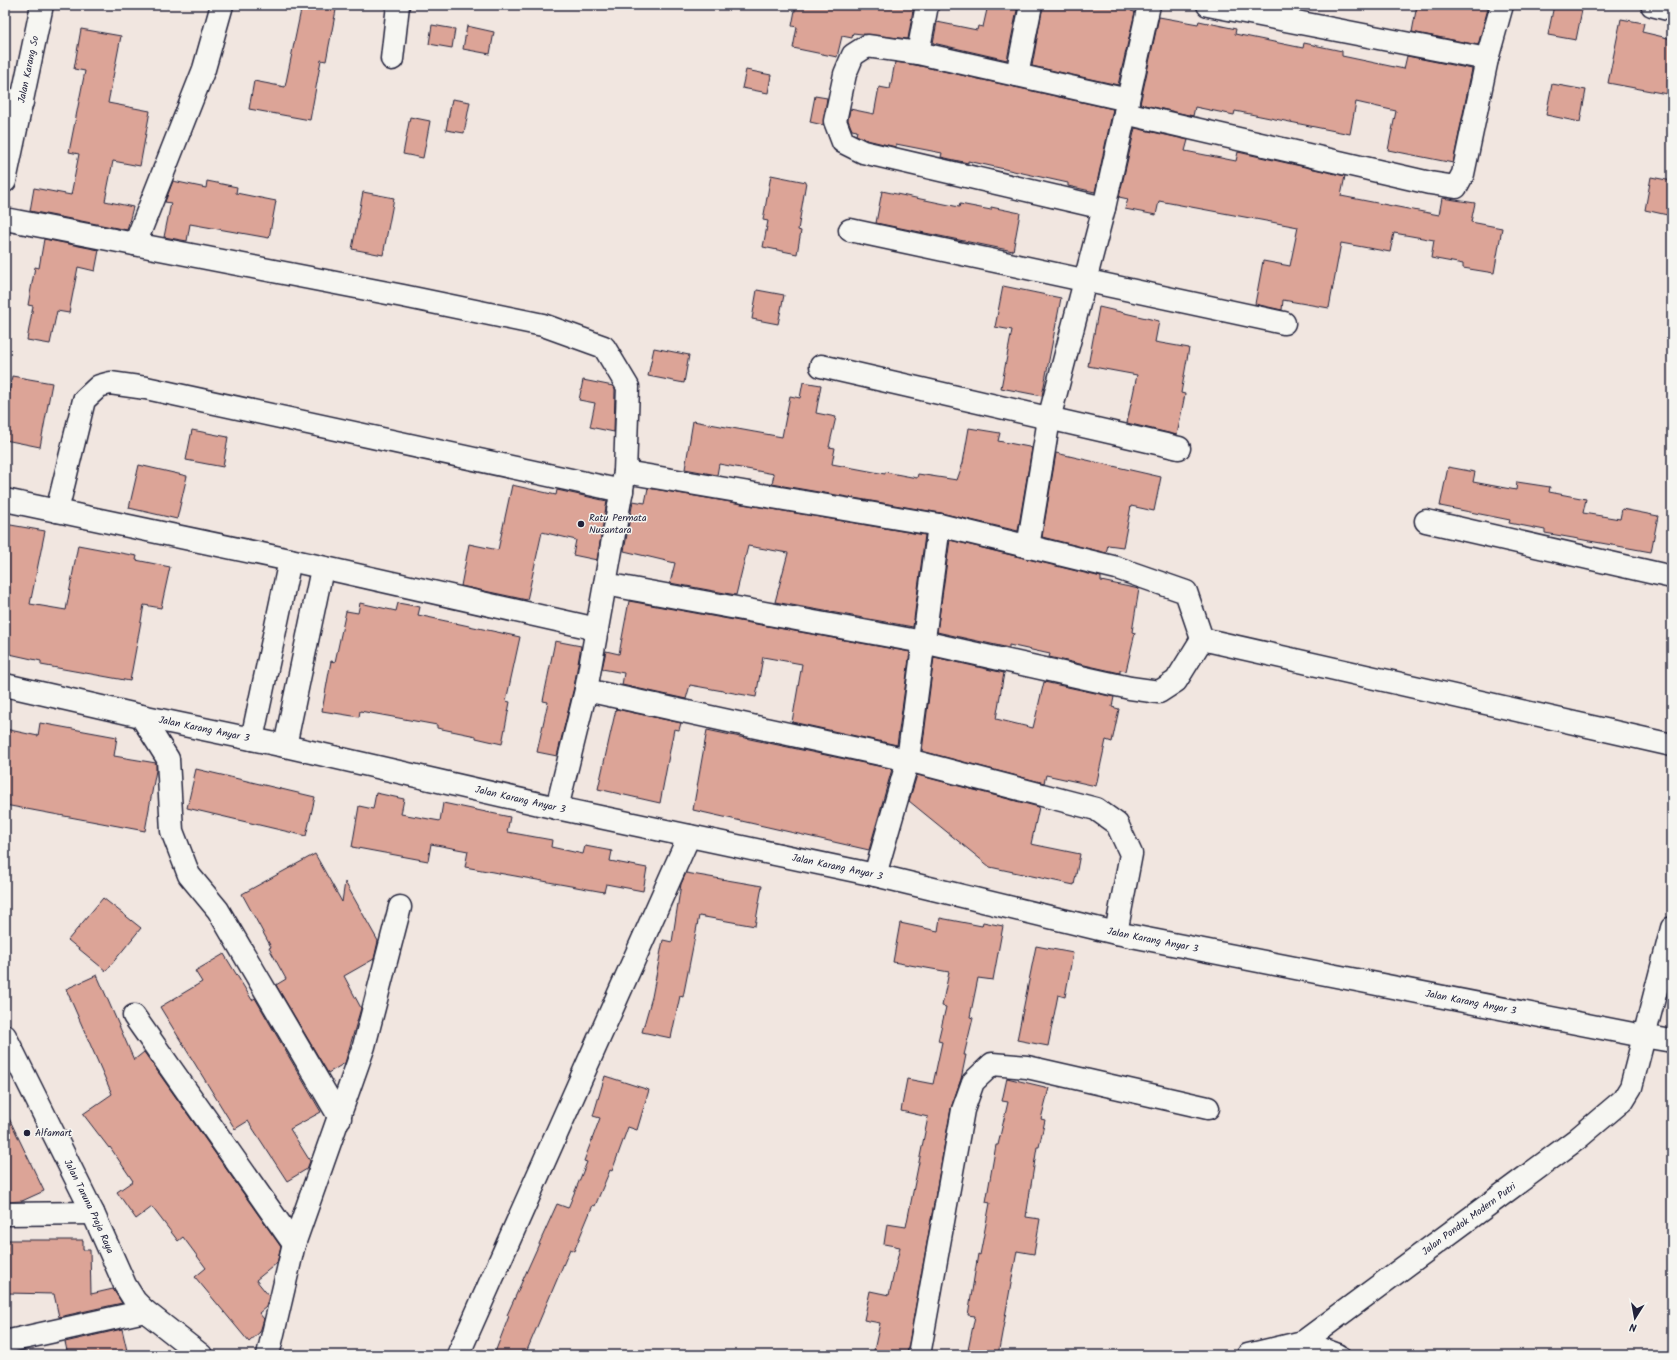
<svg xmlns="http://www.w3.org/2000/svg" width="1677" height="1360" font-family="Kalam,sans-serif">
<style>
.building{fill:#dca497;stroke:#22223b}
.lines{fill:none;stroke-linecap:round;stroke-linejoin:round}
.minor-casing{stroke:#22223b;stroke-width:25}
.tertiary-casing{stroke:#22223b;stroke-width:25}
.minor{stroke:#f6f6f2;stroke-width:22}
.tertiary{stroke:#f6f6f2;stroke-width:22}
.poi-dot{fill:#22223b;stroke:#f6f6f2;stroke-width:1.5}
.labels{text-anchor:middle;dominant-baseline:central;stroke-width:3;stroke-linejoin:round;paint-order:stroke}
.street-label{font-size:10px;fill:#22223b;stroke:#f6f6f2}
.poi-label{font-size:10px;fill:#22223b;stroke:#f6f6f2;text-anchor:start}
</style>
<rect width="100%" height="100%" fill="#f1e6e0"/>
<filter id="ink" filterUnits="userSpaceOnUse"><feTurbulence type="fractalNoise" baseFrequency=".025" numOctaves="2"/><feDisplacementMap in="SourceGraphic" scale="8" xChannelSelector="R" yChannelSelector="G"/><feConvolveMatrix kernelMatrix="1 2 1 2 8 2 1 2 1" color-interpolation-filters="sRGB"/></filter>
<g filter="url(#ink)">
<!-- building -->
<g class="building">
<path d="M 302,5 L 337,5 L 326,61 L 321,60 L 310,120 L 249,109 L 254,81 L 285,87 Z"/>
<path d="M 796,5 L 913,5 L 913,10 L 908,39 L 853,33 L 852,38 L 842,36 L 837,57 L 793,48 L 797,27 L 792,26 Z"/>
<path d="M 988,5 L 1018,5 L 1007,60 L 933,43 L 937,22 L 977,30 L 978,26 L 983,27 Z"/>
<path d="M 1043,5 L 1133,5 L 1131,11 L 1135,12 L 1118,85 L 1032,66 Z"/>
<path d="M 1417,5 L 1489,5 L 1478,45 L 1412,32 Z"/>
<path d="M 1554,5 L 1583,5 L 1576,40 L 1548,35 Z"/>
<path d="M 1159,17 L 1198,24 L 1199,21 L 1236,29 L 1235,34 L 1303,48 L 1304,43 L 1342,51 L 1342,56 L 1404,69 L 1407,56 L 1472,69 L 1453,163 L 1388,150 L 1396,111 L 1356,102 L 1350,134 L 1235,111 L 1234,115 L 1195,107 L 1193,116 L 1140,104 Z"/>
<path d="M 1621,19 L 1644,23 L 1642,32 L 1672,39 L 1672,70 L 1667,94 L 1608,83 Z"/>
<path d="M 432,25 L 455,29 L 452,48 L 429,44 Z"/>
<path d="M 467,26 L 494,32 L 490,54 L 463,49 Z"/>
<path d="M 81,29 L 121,36 L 108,103 L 150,111 L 140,166 L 113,161 L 105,201 L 133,207 L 127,230 L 30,211 L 34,188 L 71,195 L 79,154 L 69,152 L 85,71 L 74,69 Z"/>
<path d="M 895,62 L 916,65 L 1113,109 L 1095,192 L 1068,186 L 1068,183 L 968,161 L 968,163 L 941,157 L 942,153 L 896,144 L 896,147 L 867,140 L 856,135 L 857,131 L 852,130 L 848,120 L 850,109 L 874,114 L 879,87 L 890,89 Z"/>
<path d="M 746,70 L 771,75 L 768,93 L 742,88 Z"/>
<path d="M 1552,84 L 1586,90 L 1580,122 L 1546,115 Z"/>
<path d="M 815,96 L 827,98 L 823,125 L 810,122 Z"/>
<path d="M 452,99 L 470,102 L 464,133 L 446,130 Z"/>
<path d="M 410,117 L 430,121 L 423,158 L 403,154 Z"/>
<path d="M 1135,128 L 1188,140 L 1185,151 L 1236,161 L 1238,152 L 1345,176 L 1341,196 L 1439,215 L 1442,198 L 1475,203 L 1471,222 L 1502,228 L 1494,273 L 1463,268 L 1463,264 L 1431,258 L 1434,240 L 1394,233 L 1390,252 L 1341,243 L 1329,308 L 1283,300 L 1282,310 L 1255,304 L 1263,261 L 1290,266 L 1298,227 L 1159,201 L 1156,215 L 1125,209 L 1128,199 L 1119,197 Z"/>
<path d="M 771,175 L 806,182 L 798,230 L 801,231 L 797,254 L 763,247 L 768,221 L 763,220 Z"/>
<path d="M 1651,177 L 1672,181 L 1672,216 L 1645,210 Z"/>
<path d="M 173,181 L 206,188 L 207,181 L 237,187 L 236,193 L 276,201 L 269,238 L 190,224 L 187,241 L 164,237 L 171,203 L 165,202 Z"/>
<path d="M 882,191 L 959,207 L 960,204 L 991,210 L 991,207 L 1020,213 L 1013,251 L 876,223 Z"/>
<path d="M 363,192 L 394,198 L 383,255 L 352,249 Z"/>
<path d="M 44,239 L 99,250 L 95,271 L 78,267 L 69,313 L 57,311 L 50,344 L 27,340 L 33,306 L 28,305 L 35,267 L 39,268 Z"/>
<path d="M 1003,286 L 1061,298 L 1042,396 L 1001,388 L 1012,330 L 995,327 Z"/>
<path d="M 757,290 L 784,295 L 778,324 L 752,319 Z"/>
<path d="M 1099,307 L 1159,321 L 1155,342 L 1189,348 L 1181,393 L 1185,394 L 1177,435 L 1127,423 L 1137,375 L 1088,366 Z"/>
<path d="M 654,348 L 689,355 L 684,383 L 648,376 Z"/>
<path d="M 12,376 L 52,383 L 40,447 L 5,440 L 5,416 Z"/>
<path d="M 583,380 L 613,386 L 615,390 L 614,432 L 590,427 L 595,403 L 579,400 Z"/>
<path d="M 803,382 L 821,385 L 816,413 L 836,417 L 829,447 L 835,448 L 832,464 L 885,474 L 885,472 L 917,478 L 918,474 L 957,480 L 963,463 L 969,428 L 1000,433 L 998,441 L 1029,447 L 1032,448 L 1018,531 L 941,513 L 772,484 L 774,474 L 719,464 L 717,475 L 685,469 L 693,421 L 782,437 L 790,396 L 800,398 Z"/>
<path d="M 192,430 L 228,437 L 223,467 L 186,460 Z"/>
<path d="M 1056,453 L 1161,477 L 1154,511 L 1131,506 L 1123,547 L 1108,545 L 1106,553 L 1042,537 Z"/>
<path d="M 139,465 L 187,476 L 177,519 L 129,508 Z"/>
<path d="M 1448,467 L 1475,472 L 1473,482 L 1516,490 L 1517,482 L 1550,487 L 1549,492 L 1586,499 L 1583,513 L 1620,519 L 1622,509 L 1658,516 L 1651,552 L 1545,533 L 1545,530 L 1509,523 L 1510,520 L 1440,506 Z"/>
<path d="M 512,485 L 556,495 L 557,490 L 607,501 L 597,560 L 573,555 L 576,540 L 542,532 L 527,600 L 461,586 L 469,544 L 498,550 Z"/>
<path d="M 648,488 L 925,535 L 913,627 L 775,602 L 788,553 L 748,546 L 736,595 L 670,583 L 675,563 L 624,551 L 633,501 L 645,503 Z"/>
<path d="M 5,524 L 45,531 L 30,604 L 66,610 L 78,545 L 137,556 L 136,560 L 170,567 L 161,608 L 144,605 L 130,681 L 41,665 L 41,661 L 5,653 Z"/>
<path d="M 950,540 L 1101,577 L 1101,581 L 1139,589 L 1132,632 L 1135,633 L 1126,671 L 1120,670 L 1120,673 L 1049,657 L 1050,654 L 1009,645 L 1009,648 L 937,632 Z"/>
<path d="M 629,601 L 910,652 L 897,745 L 792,722 L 802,664 L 763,657 L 756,697 L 690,685 L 686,699 L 622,685 L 624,673 L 602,669 L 606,651 L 619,654 Z"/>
<path d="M 360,603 L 396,611 L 398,603 L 420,607 L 418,615 L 520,637 L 506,701 L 510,702 L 502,744 L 476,738 L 476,736 L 437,728 L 437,725 L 360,711 L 359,717 L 322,711 L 331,661 L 335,662 L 346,611 L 358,613 Z"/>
<path d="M 555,641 L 581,646 L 574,687 L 557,756 L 537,752 L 548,702 L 543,701 Z"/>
<path d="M 934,657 L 1004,673 L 996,719 L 1033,728 L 1044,682 L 1114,697 L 1112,707 L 1119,709 L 1112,742 L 1106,740 L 1096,786 L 1046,775 L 1044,783 L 922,751 Z"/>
<path d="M 616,709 L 681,723 L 679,730 L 674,729 L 660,803 L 598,789 Z"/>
<path d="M 40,723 L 117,737 L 114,756 L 156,763 L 156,770 L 145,831 L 5,805 L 5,729 L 38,736 Z"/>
<path d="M 707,730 L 892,769 L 869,850 L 693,810 Z"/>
<path d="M 196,769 L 315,797 L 306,836 L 187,808 Z"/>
<path d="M 917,775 L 1039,807 L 1031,844 L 1080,854 L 1074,885 L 990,867 L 909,801 Z"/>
<path d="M 376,793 L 404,799 L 401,814 L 440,821 L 443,803 L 510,817 L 507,832 L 552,840 L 551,847 L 583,854 L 585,846 L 612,851 L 610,861 L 647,868 L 643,891 L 606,884 L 604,892 L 465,867 L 468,851 L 431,844 L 428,861 L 352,847 L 359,806 L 373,809 Z"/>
<path d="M 315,854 L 342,902 L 345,882 L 378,941 L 374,959 L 344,976 L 361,1008 L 345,1063 L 328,1073 L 276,985 L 286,979 L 269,948 L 271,947 L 242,894 Z"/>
<path d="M 686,873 L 762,886 L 755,926 L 699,916 L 683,997 L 680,996 L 671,1038 L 642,1032 L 652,997 L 663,940 L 672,942 L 681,884 Z"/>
<path d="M 103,898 L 141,928 L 106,971 L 68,940 Z"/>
<path d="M 940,918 L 982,926 L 983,922 L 1003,926 L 993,980 L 978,978 L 970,1017 L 973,1018 L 964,1055 L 966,1055 L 961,1079 L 951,1108 L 907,1355 L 873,1355 L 880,1323 L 864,1320 L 870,1291 L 889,1295 L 900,1247 L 884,1244 L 887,1224 L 906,1227 L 928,1117 L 901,1111 L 907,1079 L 933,1084 L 942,1042 L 938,1041 L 946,1007 L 942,1006 L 949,972 L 893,962 L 900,923 L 938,931 Z"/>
<path d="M 1036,946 L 1073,953 L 1065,997 L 1058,995 L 1048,1046 L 1017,1040 Z"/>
<path d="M 224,954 L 252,1000 L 255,998 L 321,1112 L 290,1129 L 310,1161 L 307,1169 L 287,1181 L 248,1121 L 235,1129 L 160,1007 L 202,982 L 195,971 Z"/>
<path d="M 97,975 L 134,1060 L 144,1052 L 281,1247 L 277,1263 L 256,1280 L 269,1296 L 266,1307 L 259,1313 L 264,1319 L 260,1332 L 249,1342 L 195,1277 L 206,1268 L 183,1237 L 178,1241 L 152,1207 L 136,1219 L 117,1192 L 133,1181 L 110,1147 L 109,1148 L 83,1114 L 112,1094 L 66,989 Z"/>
<path d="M 605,1076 L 649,1090 L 637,1130 L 628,1127 L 612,1171 L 610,1170 L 595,1206 L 593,1205 L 574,1251 L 570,1249 L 525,1355 L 494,1355 L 509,1316 L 507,1315 L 557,1204 L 568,1208 L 587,1162 L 584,1161 L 600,1118 L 593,1116 Z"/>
<path d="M 1007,1078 L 1049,1088 L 1041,1119 L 1045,1120 L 1039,1147 L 1037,1147 L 1026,1217 L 1040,1219 L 1034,1254 L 1017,1251 L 998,1355 L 967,1355 L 975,1316 L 968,1315 L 978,1254 L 980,1255 L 990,1203 L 986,1202 L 996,1145 L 998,1145 L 1008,1102 L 1002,1101 Z"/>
<path d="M 5,1110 L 44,1191 L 22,1201 L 5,1202 Z"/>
<path d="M 7,1240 L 83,1240 L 83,1250 L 90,1250 L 91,1294 L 113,1289 L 122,1303 L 59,1317 L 54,1294 L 7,1293 L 7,1285 L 5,1285 L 5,1251 L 7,1251 Z"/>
<path d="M 122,1329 L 128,1355 L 68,1355 L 65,1342 Z"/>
</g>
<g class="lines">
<defs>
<g id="minor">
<path d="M 1208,5 L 1487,59"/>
<path d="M 1652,5 L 1672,10"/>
<path d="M 918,53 L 927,5"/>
<path d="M 392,59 L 398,5"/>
<path d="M 1017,75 L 1031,5"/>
<path d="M 5,99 L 22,102"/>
<path d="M 1125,113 L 1430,183 L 1456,187 L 1463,174 L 1487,59 L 1502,5"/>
<path d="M 1104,208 L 863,152 L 843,142 L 835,121 L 845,74 L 853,55 L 867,46 L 918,53 L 1128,100"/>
<path d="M 5,219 L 403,296 L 543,325 L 604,347 L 628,387 L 625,472"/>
<path d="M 850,230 L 1284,323"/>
<path d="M 135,244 L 204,69 L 222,5"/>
<path d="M 821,366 L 1179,448"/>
<path d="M 5,500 L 290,560 L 597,629"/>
<path d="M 57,511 L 84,400 L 99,386 L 110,383 L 146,388 L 622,491"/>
<path d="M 1426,521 L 1672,577"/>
<path d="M 1028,547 L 1049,419 L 1104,208 L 1149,5"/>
<path d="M 605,584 L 923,642 L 1130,688 L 1159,692 L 1176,681 L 1202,639"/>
<path id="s1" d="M 5,685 L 141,716 L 285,746 L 557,808 L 875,875 L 1116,933 L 1643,1036"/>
<path d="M 586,690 L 908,760 L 1096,809 L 1117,824 L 1131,854 L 1116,933"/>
<path d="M 141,716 L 168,759 L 172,831 L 189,875 L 218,910 L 340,1118"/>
<path d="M 252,739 L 290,560"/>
<path d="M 285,746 L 322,569"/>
<path d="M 557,808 L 586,690 L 625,472 L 939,525 L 1117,568 L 1186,592 L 1202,639 L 1672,745"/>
<path d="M 875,875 L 908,760 L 939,525"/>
<path d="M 134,1016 L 294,1244"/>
<path d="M 5,1214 L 93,1213"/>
<path d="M 5,1342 L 145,1311"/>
<path d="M 1303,1342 L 1338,1355"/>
<path d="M 268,1355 L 294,1244 L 364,1046 L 400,907"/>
<path d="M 458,1355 L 689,836"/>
<path d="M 919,1355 L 963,1110 L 973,1082 L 992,1064 L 1027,1067 L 1208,1108"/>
</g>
<g id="tertiary">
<path id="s2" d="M 5,181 L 42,5"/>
<path id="s3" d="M 5,1036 L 93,1213 L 125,1285 L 135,1301 L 145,1311 L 201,1355"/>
<path d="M 1643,1036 L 1672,1041"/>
<path id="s4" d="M 1248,1355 L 1303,1342 L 1577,1139 L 1623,1100 L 1631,1087 L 1672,928"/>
</g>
</defs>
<!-- minor casing -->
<use href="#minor" class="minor-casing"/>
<!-- tertiary casing -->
<use href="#tertiary" class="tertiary-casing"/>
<!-- minor -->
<use href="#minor" class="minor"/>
<!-- tertiary -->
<use href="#tertiary" class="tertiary"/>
</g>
</g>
<!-- markers -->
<g class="poi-dot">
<circle cx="581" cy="524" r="4"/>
<circle cx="27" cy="1133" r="4"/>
</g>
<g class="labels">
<!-- street labels -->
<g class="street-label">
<text stroke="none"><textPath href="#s2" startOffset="114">Jalan Karang So</textPath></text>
<text stroke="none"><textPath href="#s1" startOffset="204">Jalan Karang Anyar 3</textPath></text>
<text stroke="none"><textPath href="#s1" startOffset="528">Jalan Karang Anyar 3</textPath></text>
<text stroke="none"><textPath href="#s1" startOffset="852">Jalan Karang Anyar 3</textPath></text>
<text stroke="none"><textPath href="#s1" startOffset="1176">Jalan Karang Anyar 3</textPath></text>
<text stroke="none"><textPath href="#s1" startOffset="1500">Jalan Karang Anyar 3</textPath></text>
<text stroke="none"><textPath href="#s3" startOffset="190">Jalan Taruna Praja Raya</textPath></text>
<text stroke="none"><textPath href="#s4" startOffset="263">Jalan Pondok Modern Putri</textPath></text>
</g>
<!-- poi labels -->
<g class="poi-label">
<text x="589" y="518">Ratu Permata<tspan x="589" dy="12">Nusantara</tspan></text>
<text x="35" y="1133">Alfamart</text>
</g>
</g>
<!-- margin -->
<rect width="1677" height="1360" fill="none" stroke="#f6f6f2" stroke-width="20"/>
<rect x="10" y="10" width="1657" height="1340" fill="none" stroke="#22223b" stroke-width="1.5" filter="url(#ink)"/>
<!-- north arrow -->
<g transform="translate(1635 1318) rotate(191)" stroke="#f6f6f2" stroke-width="3" paint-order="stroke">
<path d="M0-3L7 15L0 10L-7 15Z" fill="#22223b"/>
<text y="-6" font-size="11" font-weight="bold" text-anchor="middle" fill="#22223b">N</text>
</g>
</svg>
